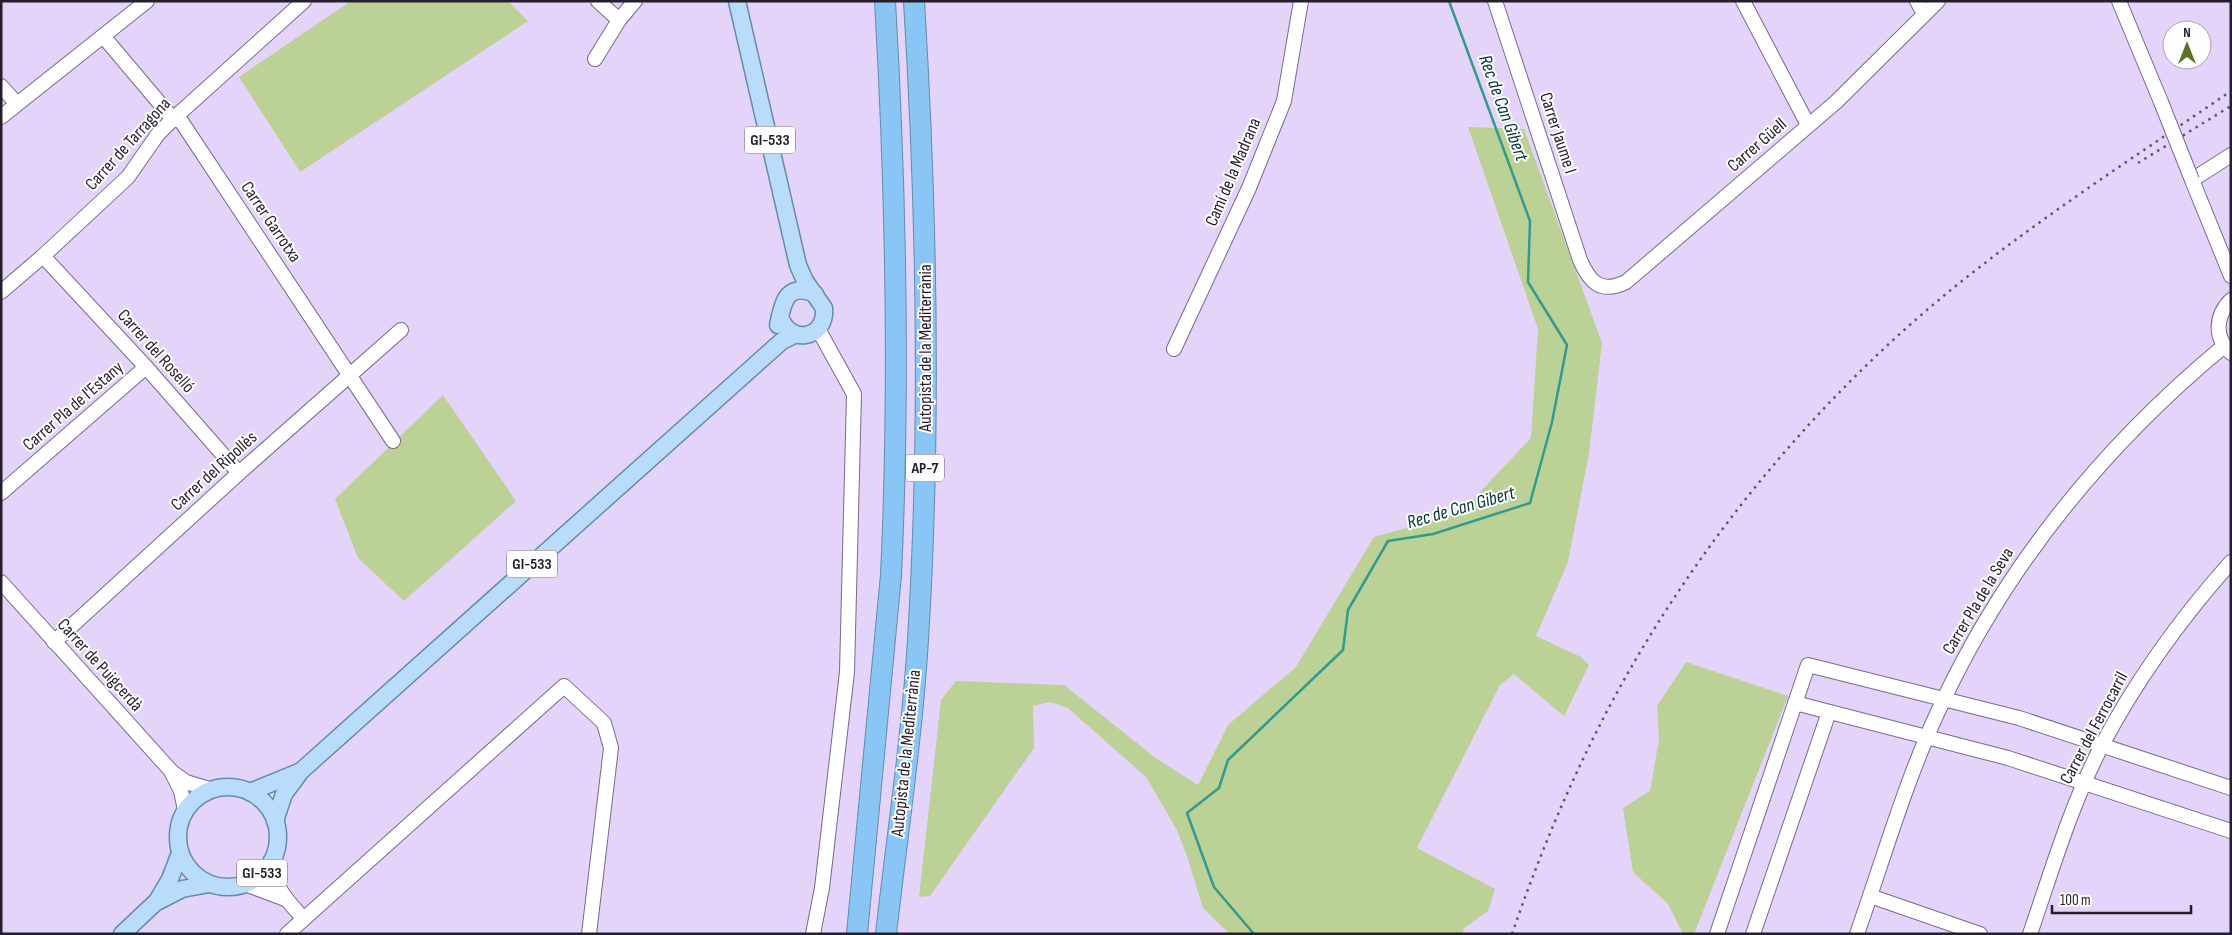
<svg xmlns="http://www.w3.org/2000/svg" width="2232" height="935" font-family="'Sofia Sans Condensed',sans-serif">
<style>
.green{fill:#bcd195}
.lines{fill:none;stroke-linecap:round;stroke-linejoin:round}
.stream{stroke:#329b8e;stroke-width:2.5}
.minor-casing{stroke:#786a8b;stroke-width:16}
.major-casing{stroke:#668baf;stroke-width:19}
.highway-casing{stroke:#668baf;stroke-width:22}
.minor{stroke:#fff;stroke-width:14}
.major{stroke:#b8dcf9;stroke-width:16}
.highway{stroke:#89c5f5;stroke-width:20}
.rail{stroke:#60576c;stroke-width:2.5;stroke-dasharray:2.5 5;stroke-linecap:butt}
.minor-bridge-casing{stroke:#786a8b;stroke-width:16;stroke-linecap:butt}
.minor-bridge{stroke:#fff;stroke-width:14}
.labels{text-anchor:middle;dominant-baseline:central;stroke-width:4;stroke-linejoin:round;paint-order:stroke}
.shield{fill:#fdfdfd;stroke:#66626b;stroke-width:1}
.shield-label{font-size:16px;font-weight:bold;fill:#251f2d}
.street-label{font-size:18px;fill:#251f2d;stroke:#fdfdfd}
.water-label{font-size:19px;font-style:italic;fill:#033530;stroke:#fdfdfd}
</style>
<rect width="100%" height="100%" fill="#e4d4fa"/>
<!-- green -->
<g class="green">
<path d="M 351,1 L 508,1 L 528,21 L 300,172 L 239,77 Z"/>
<path d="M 1468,127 L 1524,129 L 1602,343 L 1589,453 L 1568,562 L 1536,636 L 1581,657 L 1589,665 L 1564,716 L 1514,674 L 1500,685 L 1417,848 L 1495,889 L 1488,911 L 1464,928 L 1462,934 L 1230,934 L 1203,908 L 1187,856 L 1177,830 L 1146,777 L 1068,708 L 1050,702 L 1033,706 L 1034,748 L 930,896 L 919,897 L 941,700 L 956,681 L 1064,685 L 1157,759 L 1198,785 L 1228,725 L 1296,667 L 1374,537 L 1460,513 L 1531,438 L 1538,329 Z"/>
<path d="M 443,395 L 516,501 L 404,601 L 358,558 L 335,499 Z"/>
<path d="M 1686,662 L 1788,696 L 1694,934 L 1683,934 L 1668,904 L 1633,872 L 1623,808 L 1650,791 L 1659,739 L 1657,706 Z"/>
</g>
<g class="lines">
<!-- stream -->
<path class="stream" d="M 1254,934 L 1214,887 L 1187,813 L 1219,788 L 1228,760 L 1343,650 L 1348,610 L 1388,541 L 1433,534 L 1530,503 L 1552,422 L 1567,345 L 1528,282 L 1530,221 L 1449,1"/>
<defs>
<g id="minor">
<path d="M 598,1 L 619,20"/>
<path d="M 1495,1 L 1580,260 C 1590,283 1601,294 1626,282 L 1836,102 L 1938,1"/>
<path d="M 1743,1 L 1808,125"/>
<path d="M 1917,1 L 1924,14"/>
<path d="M 2119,1 L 2161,102"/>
<path d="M 103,36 L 173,119 L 181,121 L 393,441"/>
<path d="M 595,59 L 619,20 L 635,1"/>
<path d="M 1,86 L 17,104"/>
<path d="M 1,117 L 147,1"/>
<path d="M 2231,155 L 2192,180 L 2231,276"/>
<path d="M 43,256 L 146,367 L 239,473"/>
<path d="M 1,292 L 43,256 L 128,177 L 158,134 L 173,119 L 304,1"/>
<path d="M 2231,300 C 2215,316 2214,338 2231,353"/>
<path d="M 1174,349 L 1249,188 L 1284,101 L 1301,1"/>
<path d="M 1,493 L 146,367"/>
<path d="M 1,582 L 172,772 L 186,782 L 212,790"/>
<path d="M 54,642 L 239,473 L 401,330"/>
<path d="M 1795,703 L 2008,758 L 2231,831"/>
<path d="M 172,773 L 181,791 L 185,810"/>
<path d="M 269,865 C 276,888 288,902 304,919"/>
<path d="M 245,884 L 285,899"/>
<path d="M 1870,896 L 1980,934"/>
<path d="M 287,934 L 564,686 L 604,723 L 611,748 L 589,934"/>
<path d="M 813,934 L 822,888 L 847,672 L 854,394 L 818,329"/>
<path d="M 1717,934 L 1808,665 L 2019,718 L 2231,788"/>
<path d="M 1753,934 L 1829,712"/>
<path d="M 1857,934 C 1884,857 1907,776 1942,703 C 2008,563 2106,444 2224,346"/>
<path d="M 2030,934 C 2052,870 2071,805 2102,745 C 2137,679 2181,618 2231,562"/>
</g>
<g id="major">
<path d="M 737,1 L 798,265 L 805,281 L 824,308 C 827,339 789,346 780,316"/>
<path d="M 778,325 C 783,305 785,281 815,294"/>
<circle cx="228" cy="837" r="50"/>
<path d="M 250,792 L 299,772"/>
<path d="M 275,821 L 284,794 L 301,771 L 764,357 L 782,341 L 796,334"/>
<path d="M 157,901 L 170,879 L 180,853"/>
<path d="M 122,934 L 155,903 L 182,889 L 209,884"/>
</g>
<g id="highway">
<path d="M 857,934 L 891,575 C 900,383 896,192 885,1"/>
<path d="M 886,934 C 897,836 912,738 918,640 C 931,427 927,214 914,1"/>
</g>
</defs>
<!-- minor casing -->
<use href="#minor" class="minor-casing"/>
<!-- major casing -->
<use href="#major" class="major-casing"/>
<!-- highway casing -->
<use href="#highway" class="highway-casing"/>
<!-- minor -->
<use href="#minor" class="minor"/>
<!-- major -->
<use href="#major" class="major"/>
<!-- highway -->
<use href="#highway" class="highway"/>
<!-- rail -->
<g class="rail">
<path d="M 2138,163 L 2231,106"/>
<path d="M 1512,934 C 1533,873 1557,813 1585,755 C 1670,577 1803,409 1957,285 C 2044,215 2139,154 2231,91"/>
</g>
<defs>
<path id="minor-bridge" d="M 2161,102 L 2192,180"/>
</defs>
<!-- minor-bridge casing -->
<use href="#minor-bridge" class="minor-bridge-casing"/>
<!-- minor-bridge -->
<use href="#minor-bridge" class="minor-bridge"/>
</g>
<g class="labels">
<!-- shield labels -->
<g class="shield">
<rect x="745" y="126.5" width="50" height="27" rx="4"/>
<rect x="906" y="454.5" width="38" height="27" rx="4"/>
<rect x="507" y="550.5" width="50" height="27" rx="4"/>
<rect x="237" y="859.5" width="50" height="27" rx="4"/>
</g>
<g class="shield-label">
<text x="770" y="140">GI-533</text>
<text x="925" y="468">AP-7</text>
<text x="532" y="564">GI-533</text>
<text x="262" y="873">GI-533</text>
</g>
<!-- street labels -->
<g class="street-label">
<text transform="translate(1558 133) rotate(72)">Carrer Jaume I</text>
<text transform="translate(128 144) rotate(-48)">Carrer de Tarragona</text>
<text transform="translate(1757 145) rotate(-41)">Carrer Güell</text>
<text transform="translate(1233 172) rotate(-67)">Camí de la Madrana</text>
<text transform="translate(271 222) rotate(56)">Carrer Garrotxa</text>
<text transform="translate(925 348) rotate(-90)">Autopista de la Mediterrània</text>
<text transform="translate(156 351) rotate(48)">Carrer del Roselló</text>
<text transform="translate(73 406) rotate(-41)">Carrer Pla de l'Estany</text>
<text transform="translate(214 471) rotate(-42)">Carrer del Ripollès</text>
<text transform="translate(1978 601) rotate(-59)">Carrer Pla de la Seva</text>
<text transform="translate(100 665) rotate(48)">Carrer de Puigcerdà</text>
<text transform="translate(2094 728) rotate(-62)">Carrer del Ferrocarril</text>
<text transform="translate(906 753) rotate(-84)">Autopista de la Mediterrània</text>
</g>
<!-- water labels -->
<g class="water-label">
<text transform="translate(1503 108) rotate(70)">Rec de Can Gibert</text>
<text transform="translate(1461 508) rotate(-16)">Rec de Can Gibert</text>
</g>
</g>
<!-- border -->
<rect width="2232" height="935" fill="none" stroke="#251f2d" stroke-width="5"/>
<!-- north arrow -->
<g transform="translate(2187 45)"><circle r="24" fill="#fdfdfd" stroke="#a7a4aa"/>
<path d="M0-4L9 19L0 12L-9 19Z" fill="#5c7323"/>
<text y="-8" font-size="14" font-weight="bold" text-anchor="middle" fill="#251f2d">N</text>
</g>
<!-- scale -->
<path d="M2052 905v8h139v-8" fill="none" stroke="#251f2d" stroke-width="2.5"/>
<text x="2060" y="905" font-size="15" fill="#251f2d" stroke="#fdfdfd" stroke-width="4" paint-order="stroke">100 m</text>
</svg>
